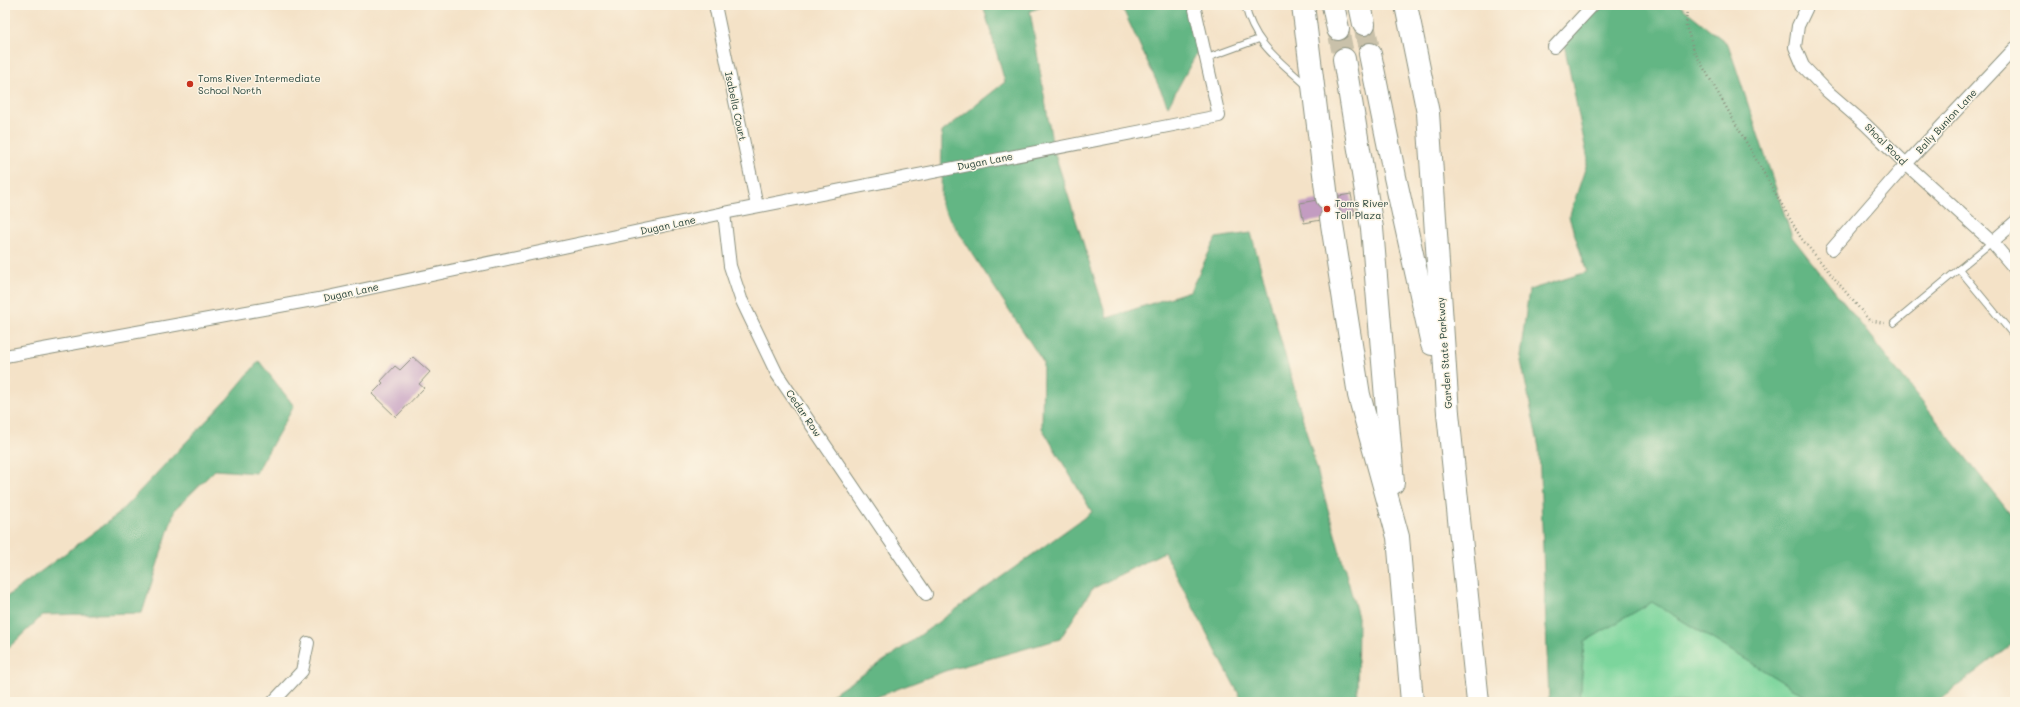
<svg xmlns="http://www.w3.org/2000/svg" width="2020" height="707" font-family="Mali,sans-serif">
<style>
.green{fill:#7bd59c;stroke:#4d8968}
.forest{fill:#64b684;stroke:#427a5c}
.building{fill:#c39cc1}
.lines{fill:none;stroke-linecap:round;stroke-linejoin:round}
.motorway-tunnel{stroke:#c9c1aa;stroke-width:22;stroke-dasharray:22 11;stroke-linecap:butt}
.service-casing{stroke:#8a907e;stroke-width:8}
.minor-casing{stroke:#8a907e;stroke-width:14}
.motorway-casing{stroke:#8a907e;stroke-width:24}
.path{stroke:#8a907e;stroke-width:2.5;stroke-dasharray:1 3;stroke-linecap:butt}
.service{stroke:#fff;stroke-width:6}
.minor{stroke:#fff;stroke-width:12}
.motorway{stroke:#fff;stroke-width:22}
.poi-dot{fill:#c8321e;stroke:#fcf5e5;stroke-width:1.5}
.labels{text-anchor:middle;dominant-baseline:central;stroke-width:3;stroke-linejoin:round;paint-order:stroke}
.poi-label{font-size:10px;fill:#1f3d34;stroke:#fcf5e5;text-anchor:start}
.street-label{font-size:10px;fill:#1f3d34;stroke:#fcf5e5}
</style>
<rect width="100%" height="100%" fill="#fcf5e5"/>
<filter id="ink" filterUnits="userSpaceOnUse"><feTurbulence type="fractalNoise" baseFrequency=".025" numOctaves="2"/><feDisplacementMap in="SourceGraphic" scale="8" xChannelSelector="R" yChannelSelector="G"/><feConvolveMatrix kernelMatrix="1 2 1 2 8 2 1 2 1" color-interpolation-filters="sRGB"/></filter>
<filter id="wash" filterUnits="userSpaceOnUse"><feTurbulence type="fractalNoise" baseFrequency=".012" numOctaves="4" result="noise"/><feDisplacementMap in="SourceGraphic" scale="16" xChannelSelector="R" yChannelSelector="G"/><feGaussianBlur stdDeviation="0.9" result="paint"/><feColorMatrix in="noise" values="0 0 0 0 0 0 0 0 0 0 0 0 0 0 0 0 0 1.4 0 .05"/><feComposite in="paint" operator="in"/></filter>
<g filter="url(#wash)">
<rect width="100%" height="100%" fill="#f4e2c7"/>
<!-- green -->
<path class="green" d="M 1652,602 L 1815,702 L 1580,702 L 1584,642 Z"/>
<!-- forest -->
<g class="forest">
<path d="M 983,5 L 1047,5 L 1030,11 L 1053,148 L 1107,318 L 1190,291 L 1216,238 L 1251,233 L 1358,617 L 1357,702 L 1243,702 L 1164,552 L 1092,589 L 1060,639 L 945,671 L 863,702 L 821,702 L 891,656 L 1092,512 L 1042,428 L 1043,362 L 941,205 L 942,132 L 1005,82 Z"/>
<path d="M 1121,5 L 1185,5 L 1199,49 L 1168,106 Z"/>
<path d="M 1601,5 L 1679,5 L 1728,44 L 1792,237 L 2015,520 L 2015,641 L 1937,702 L 1815,702 L 1652,602 L 1584,642 L 1580,702 L 1549,702 L 1539,448 L 1520,356 L 1529,290 L 1587,272 L 1569,217 L 1588,160 L 1564,44 Z"/>
<path d="M 259,361 L 294,406 L 256,473 L 215,470 L 175,509 L 142,613 L 43,615 L 5,651 L 5,598 L 117,515 L 228,398 Z"/>
</g>
<g id="blocks">
<!-- building -->
<g class="building">
<path d="M 1351,194 L 1355,214 L 1304,223 L 1300,203 Z"/>
<path d="M 413,357 L 430,372 L 419,384 L 424,388 L 396,417 L 372,394 L 383,383 L 381,381 L 395,366 L 400,370 Z"/>
</g>
</g>
</g>
<g filter="url(#ink)">
<use href="#blocks" fill-opacity="0" stroke="#8a907e" stroke-width="1"/>
<g class="lines">
<!-- motorway-tunnel -->
<g class="motorway-tunnel">
<path d="M 1364,24 L 1370,54"/>
<path d="M 1338,29 L 1344,59"/>
</g>
<defs>
<g id="service">
<path d="M 1245,5 C 1254,44 1279,60 1307,86"/>
<path d="M 1207,58 L 1259,39"/>
<path d="M 1992,242 L 1959,269 L 2015,337"/>
<path d="M 1894,323 L 1959,269"/>
</g>
<g id="minor">
<path d="M 715,5 L 757,206"/>
<path d="M 1808,5 L 1798,26 L 1795,47 L 1803,66 L 1827,91 L 1865,124 L 1906,164 L 1992,242 L 2015,269"/>
<path d="M 1554,47 L 1593,5"/>
<path d="M 724,213 L 730,266 L 741,299 L 777,374 L 926,594"/>
<path d="M 1992,242 L 2015,222"/>
<path d="M 1832,249 L 1906,164 L 2015,48"/>
<path d="M 5,356 L 318,299 L 724,213 L 1219,116 L 1194,5"/>
<path d="M 273,702 L 302,671 L 308,643"/>
</g>
<g id="motorway">
<path d="M 1303,5 L 1327,198"/>
<path d="M 1333,5 L 1338,29"/>
<path d="M 1360,5 L 1364,24"/>
<path d="M 1406,5 L 1428,113 L 1448,413 L 1478,702"/>
<path d="M 1370,54 L 1395,177 L 1432,344"/>
<path d="M 1344,59 L 1372,228 L 1393,483"/>
<path d="M 1331,218 L 1359,395 L 1398,537 L 1412,702"/>
</g>
</defs>
<!-- service casing -->
<use href="#service" class="service-casing"/>
<!-- minor casing -->
<use href="#minor" class="minor-casing"/>
<!-- motorway casing -->
<use href="#motorway" class="motorway-casing"/>
<!-- path -->
<path class="path" d="M 1687,5 L 1686,26 L 1694,51 L 1801,238 L 1869,320 L 1884,323"/>
<!-- service -->
<use href="#service" class="service"/>
<!-- minor -->
<use href="#minor" class="minor"/>
<!-- motorway -->
<use href="#motorway" class="motorway"/>
</g>
</g>
<!-- markers -->
<g class="poi-dot">
<circle cx="190" cy="84" r="4"/>
<circle cx="1327" cy="209" r="4"/>
</g>
<g class="labels">
<!-- poi labels -->
<g class="poi-label">
<text x="198" y="78">Toms River Intermediate<tspan x="198" dy="12">School North</tspan></text>
<text x="1335" y="203">Toms River<tspan x="1335" dy="12">Toll Plaza</tspan></text>
</g>
<!-- street labels -->
<g class="street-label">
<text transform="translate(736 106) rotate(78)">Isabella Court</text>
<text transform="translate(1946 121) rotate(-47)">Bally Bunion Lane</text>
<text transform="translate(1886 144) rotate(45)">Shoal Road</text>
<text transform="translate(985 161) rotate(-11)">Dugan Lane</text>
<text transform="translate(668 225) rotate(-12)">Dugan Lane</text>
<text transform="translate(351 292) rotate(-12)">Dugan Lane</text>
<text transform="translate(1444 353) rotate(-94)">Garden State Parkway</text>
<text transform="translate(804 413) rotate(56)">Cedar Row</text>
</g>
</g>
<!-- margin -->
<rect width="2020" height="707" fill="none" stroke="#fcf5e5" stroke-width="20"/>
</svg>
